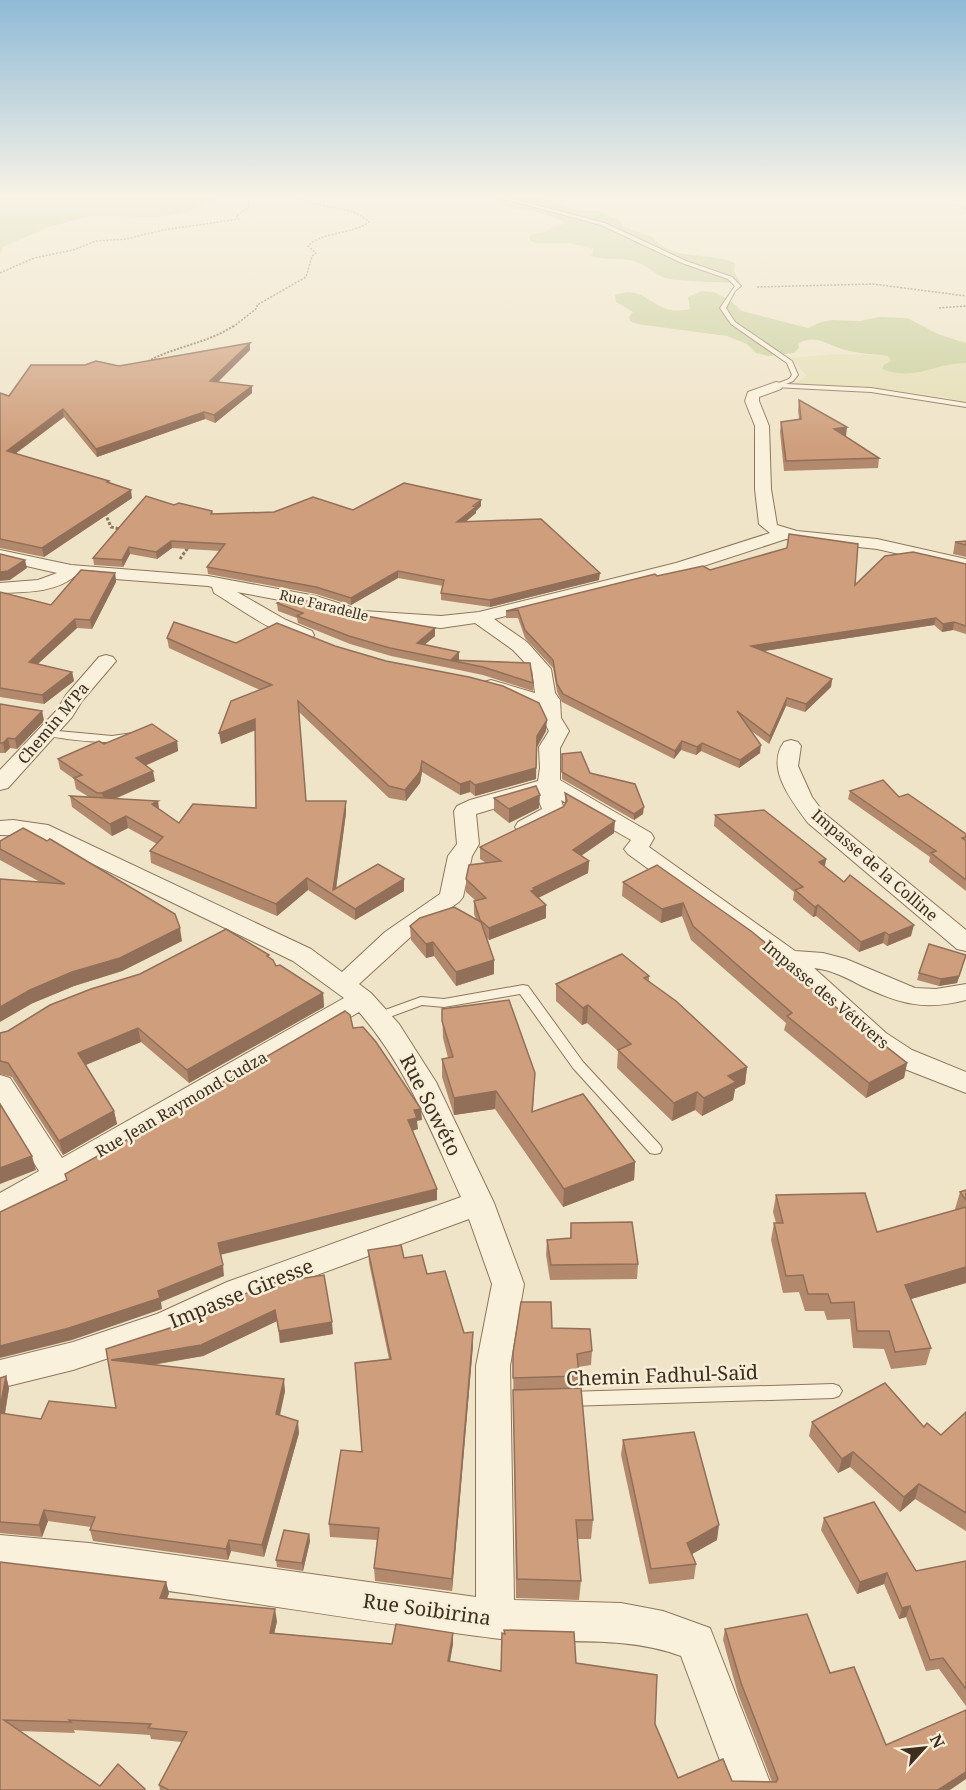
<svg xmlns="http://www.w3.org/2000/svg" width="966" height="1790" font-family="'Noto Serif',serif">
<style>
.farmland{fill:#e6deb5}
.green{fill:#c9cf9b}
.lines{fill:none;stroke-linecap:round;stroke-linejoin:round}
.service-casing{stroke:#8d765c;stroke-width:2}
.minor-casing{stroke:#8d765c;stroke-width:2}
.path-far2{stroke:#8d765c;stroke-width:1.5;stroke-dasharray:2 1.5;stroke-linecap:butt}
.path-far1{stroke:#8d765c;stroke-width:2;stroke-dasharray:2 1.5;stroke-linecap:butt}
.path{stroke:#8d765c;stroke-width:3;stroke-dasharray:3 2;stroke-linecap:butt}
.service{fill:#faf1dc;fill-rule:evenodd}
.minor{fill:#faf1dc;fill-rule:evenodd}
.wall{fill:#b2896c}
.shaded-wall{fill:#916f58}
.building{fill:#cf9f7d;stroke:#916f58;stroke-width:1.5}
.labels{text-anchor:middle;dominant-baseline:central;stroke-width:5;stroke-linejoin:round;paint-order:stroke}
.far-street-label{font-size:14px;fill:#3d2e20;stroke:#f7eed8}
.street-label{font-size:16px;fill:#3d2e20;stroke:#f7eed8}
.near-street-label{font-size:20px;fill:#3d2e20;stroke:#f7eed8}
</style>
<rect width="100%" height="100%" fill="#f0e4c8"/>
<!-- farmland -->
<path class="farmland" d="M 836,354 L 966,358 L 966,402 L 942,397 L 862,386 L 792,384 L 807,376 L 791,358 Z"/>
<!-- green -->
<g class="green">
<path d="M 0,195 L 219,195 L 223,198 L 202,204 L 188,212 L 157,217 L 90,216 L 49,227 L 3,247 L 0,254 Z"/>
<path d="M 514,197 L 544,199 L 578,211 L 599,211 L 622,222 L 621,224 L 625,227 L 653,237 C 671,262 709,251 735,263 L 734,271 L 740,282 C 732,284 673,281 665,278 C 653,273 646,264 633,261 C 619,257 606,261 591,256 L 594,249 L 570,243 L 536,243 L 530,241 L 530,235 L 547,231 L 550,228 L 564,224 L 563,221 L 537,212 L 510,208 L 500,204 L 501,201 Z"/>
<path d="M 702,291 L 714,292 L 728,299 L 742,311 L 808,328 L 821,322 L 832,320 L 860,321 L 879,317 L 907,318 L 940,335 L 966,343 L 966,363 C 934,363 915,382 882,369 L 884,365 L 891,361 L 888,356 C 875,354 862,354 849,351 C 831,348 817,332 798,344 L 799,348 L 794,353 L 768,356 L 756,353 L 747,344 L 727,336 L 637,324 L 630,321 L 629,317 L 633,312 L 616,302 L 615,295 C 648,282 652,318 690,309 L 688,297 Z"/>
</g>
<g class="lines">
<defs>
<g id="service">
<path d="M 489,195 L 497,195 L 605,223 L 686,261 L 732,277 L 741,286 L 735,291 L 726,308 L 735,322 L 792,361 L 798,375 L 793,381 L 786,384 L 871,388 L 966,403 L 966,407 L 871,392 L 774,387 L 774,385 L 789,379 L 792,375 L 787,363 L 731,324 L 720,308 L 735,286 L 728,279 L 682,263 L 601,225 Z"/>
<path d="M 47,730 L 112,736 L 133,733 L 138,736 C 123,748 63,739 43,735 L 42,733 Z"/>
<path d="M 523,985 L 528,986 L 583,1062 L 660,1145 L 662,1149 L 660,1153 L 655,1154 L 650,1153 L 573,1068 L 520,994 L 444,1007 L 422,1005 L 379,1021 L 374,1020 L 372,1017 L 374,1014 L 421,997 L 444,999 Z"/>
<path d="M 833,1384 L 839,1386 L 842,1391 L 839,1396 L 833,1398 L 567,1406 L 561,1404 L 558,1399 L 561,1394 L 567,1392 Z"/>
</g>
<g id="minor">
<path d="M 776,382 L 781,383 L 783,386 L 781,389 L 759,397 L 759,401 L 769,426 L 771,489 L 777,525 L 797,531 L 877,539 L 966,559 L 966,569 L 877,549 L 786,539 L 688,571 L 494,619 L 527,642 L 551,669 L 555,693 L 560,700 L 561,718 L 569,731 L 560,748 L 560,780 L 651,833 L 654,838 L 649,847 L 795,951 L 823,953 L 846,959 L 915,988 L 936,989 L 966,984 L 966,1000 C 925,1011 900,1004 862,986 C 847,978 832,970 814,968 L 886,1033 L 912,1050 L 966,1072 L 966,1093 L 892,1064 L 866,1045 L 780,965 L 628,854 L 624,849 L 631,840 L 561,800 L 565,812 L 562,817 L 534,832 L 526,834 L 518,832 L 515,827 L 518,822 L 542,809 L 537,796 L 476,814 L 479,844 L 472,856 L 463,897 L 459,902 L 416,932 L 359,984 L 371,993 L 399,1024 L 436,1082 L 494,1203 L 524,1284 L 510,1366 L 514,1600 L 621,1603 L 663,1611 L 710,1628 L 773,1790 L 731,1790 L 681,1656 C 618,1633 557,1646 492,1638 C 328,1617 165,1586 0,1571 L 0,1535 L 89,1543 L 476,1597 L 476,1366 L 492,1284 L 469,1219 L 249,1300 L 180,1334 L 73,1370 L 0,1388 L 0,1360 L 73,1342 L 157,1314 L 227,1282 L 461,1197 C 432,1133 406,1066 359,1012 L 68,1183 L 11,1215 L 0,1219 L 0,1193 L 39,1171 L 0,1108 L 0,1075 L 10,1078 L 62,1158 L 344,998 L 293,961 L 35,836 L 0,835 L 0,821 L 13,820 L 48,825 L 311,949 L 342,972 L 385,932 L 440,894 L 448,856 L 457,844 L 454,811 L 457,806 L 470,800 L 538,781 L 540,768 L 539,747 L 549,731 L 539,712 L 528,703 L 484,690 L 481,686 L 484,682 L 491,680 L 535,693 L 532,670 L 513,650 L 475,623 L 441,628 L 361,621 L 312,606 L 237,592 L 286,620 L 312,631 L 314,635 L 312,639 C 288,645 235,605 214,593 L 212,587 L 208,586 L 75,576 C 55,593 25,592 0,593 L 0,583 L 38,580 L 57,573 L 0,560 L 0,550 L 71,565 L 208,576 L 316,596 L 363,611 L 441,616 L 479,612 L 676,563 L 770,533 L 759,524 L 755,489 L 755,426 L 745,401 L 748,392 Z"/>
<path d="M 106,655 L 113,657 L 116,661 L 82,701 L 72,717 L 8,788 L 0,790 L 0,770 L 57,710 L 66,695 L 99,657 Z"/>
<path d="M 791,740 L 798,742 L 801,746 L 798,766 L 812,797 L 824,813 L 966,930 L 966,951 L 957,949 L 808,823 C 792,801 765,768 784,742 Z"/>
</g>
</defs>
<!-- service casing -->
<use href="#service" class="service-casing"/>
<!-- minor casing -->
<use href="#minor" class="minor-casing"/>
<!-- path-far2 -->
<g class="path-far2">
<path d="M 957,205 L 966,209"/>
<path d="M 0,273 L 34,258 L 73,250 L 96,241 L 126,239 L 163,230 L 239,219 L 236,216 L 248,208 L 251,195"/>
<path d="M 757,287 L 873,284 L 966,296"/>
<path d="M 939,308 L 966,306"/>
<path d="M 233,327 L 257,308 L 257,305 L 306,277 L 312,256 L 316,253 L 308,246 C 323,231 351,235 369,222 C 350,203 317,211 295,195"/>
</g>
<!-- path-far1 -->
<path class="path-far1" d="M 145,363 C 174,346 207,344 235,325"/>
<!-- path -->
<g class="path">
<path d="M 105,513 L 111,527 L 120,529"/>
<path d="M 180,559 L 189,546"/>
</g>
<!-- service -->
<use href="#service" class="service"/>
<!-- minor -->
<use href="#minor" class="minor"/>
</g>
<!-- wall -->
<g class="wall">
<path d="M 250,350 L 217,382 L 252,386 L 252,393 L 215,423 L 205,419 L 97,457 L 64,417 L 15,454 L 109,481 L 109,483 L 132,498 L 44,557 L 0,548 L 0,393 L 9,396 L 119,366 Z"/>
<path d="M 799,400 L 846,437 L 879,458 L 878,468 L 784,471 L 780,432 L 781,422 L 799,419 L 798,410 Z"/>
<path d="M 174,505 L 212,511 L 213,514 L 481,506 L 476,511 L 476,513 L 465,522 L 599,580 L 490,607 L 441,600 L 441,593 L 443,586 L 398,578 L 351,605 L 316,594 L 208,574 L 207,567 L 220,551 L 172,548 L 157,559 L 130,554 L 123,567 L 94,565 L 93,558 Z"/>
<path d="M 966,541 L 966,557 L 953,554 L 955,542 Z"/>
<path d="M 966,564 L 966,634 L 953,630 L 942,632 L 934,625 L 764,651 L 832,679 L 831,687 L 805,712 L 786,706 L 769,744 L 750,730 L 760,753 L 739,768 L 701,751 L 696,755 L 681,750 L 674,759 L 562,702 L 557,692 L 553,668 L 525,638 L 518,618 L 506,618 L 506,611 L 657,576 L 710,570 L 855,585 Z"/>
<path d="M 115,573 L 116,582 L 92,629 L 77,628 L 38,664 L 72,672 L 74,681 L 44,704 L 0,697 L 0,592 L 51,605 Z"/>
<path d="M 277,603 L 435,636 L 424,645 L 458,660 L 530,663 L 533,683 L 533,691 L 483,675 L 391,656 L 350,644 L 298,623 L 297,618 L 278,611 Z"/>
<path d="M 167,638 L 236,643 L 546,731 L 537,747 L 536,779 L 475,796 L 470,792 L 460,795 L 422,772 L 420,783 L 406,801 L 389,798 L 299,712 L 306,801 L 346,801 L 346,813 L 336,889 L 404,891 L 355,920 L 308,890 L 277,916 L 151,863 L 150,851 L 157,844 L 128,828 L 112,836 L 72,807 L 70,796 L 89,797 L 76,789 L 74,779 L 60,769 L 58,759 L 104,744 L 177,741 L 178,751 L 145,765 L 155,781 L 115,799 L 158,801 L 159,809 L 179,823 L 256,808 L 255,730 L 221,744 L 260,690 L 169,648 Z"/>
<path d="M 0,704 L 42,711 L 44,721 L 17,749 L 10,748 L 5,753 L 0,753 Z"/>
<path d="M 562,754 L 590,773 L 643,814 L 634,820 L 562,779 Z"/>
<path d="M 850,791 L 899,797 L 966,834 L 966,891 L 929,862 L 930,857 L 848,799 Z"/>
<path d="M 565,793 L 614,833 L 581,856 L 589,861 L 588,873 L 538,898 L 546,918 L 489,940 L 487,938 L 494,974 L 456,986 L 434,956 L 426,958 L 411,940 L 410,926 L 476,919 L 474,914 L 474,901 L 476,901 L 466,892 L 466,879 L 486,863 L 480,859 L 480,847 L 563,807 L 565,805 Z"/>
<path d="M 494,798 L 539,808 L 509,823 L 494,811 Z"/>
<path d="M 715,815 L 826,859 L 825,867 L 911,936 L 887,946 L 883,943 L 859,952 L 816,916 L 813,917 L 793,900 L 794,892 L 714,826 Z"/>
<path d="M 0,841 L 182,941 L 122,971 L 74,986 L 33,1003 L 40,882 L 0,860 Z"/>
<path d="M 657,865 L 907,1063 L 904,1078 L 866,1098 L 784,1030 L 786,1023 L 691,940 L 682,916 L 661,923 L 622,896 L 623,882 Z"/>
<path d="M 966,956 L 957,983 L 939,986 L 917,980 L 919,973 Z"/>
<path d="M 269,957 L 276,966 L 323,993 L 324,1007 L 189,1083 L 141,1042 L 85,1065 L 114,1111 L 117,1124 L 63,1155 L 12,1077 L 0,1074 L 0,1033 Z"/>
<path d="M 649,976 L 649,981 L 747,1067 L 745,1084 L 735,1089 L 733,1100 L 702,1116 L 695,1110 L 672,1121 L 617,1068 L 618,1051 L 587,1023 L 582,1025 L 556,1001 L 556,984 Z"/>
<path d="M 442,1009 L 534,1091 L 533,1112 L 635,1162 L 634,1180 L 563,1207 L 495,1109 L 454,1115 L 442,1077 L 442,1059 L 448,1058 L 443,1038 Z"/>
<path d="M 966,1190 L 966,1283 L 911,1299 L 931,1348 L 926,1365 L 891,1369 L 884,1349 L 853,1348 L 850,1319 L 827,1320 L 824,1311 L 805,1311 L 799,1292 L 783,1293 L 771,1240 L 774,1223 L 776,1223 L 773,1212 L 776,1195 L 877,1232 L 956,1210 L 955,1209 L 960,1192 Z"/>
<path d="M 571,1223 L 638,1264 L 637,1279 L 550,1280 L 546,1255 L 547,1240 L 570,1238 Z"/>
<path d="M 368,1250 L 404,1258 L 427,1274 L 464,1333 L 473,1345 L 452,1591 L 375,1581 L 374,1568 L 377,1540 L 330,1537 L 329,1524 L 362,1452 L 389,1359 L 369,1263 Z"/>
<path d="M 266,1284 L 333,1334 L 280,1343 L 277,1321 L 203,1356 L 153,1365 L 285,1391 L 280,1416 L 299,1433 L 264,1557 L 231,1551 L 228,1560 L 93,1541 L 90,1530 L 91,1527 L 48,1521 L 42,1537 L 0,1533 L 0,1378 L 6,1376 L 9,1388 L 5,1414 L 41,1419 L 116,1408 L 179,1325 Z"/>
<path d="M 552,1328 L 592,1351 L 591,1365 L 578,1367 L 579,1376 L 578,1388 L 593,1520 L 591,1539 L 577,1539 L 581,1581 L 579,1600 L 516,1598 L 513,1353 Z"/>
<path d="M 966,1412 L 966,1531 L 915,1499 L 900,1512 L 850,1467 L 838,1473 L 809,1436 L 812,1422 L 924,1427 L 941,1435 Z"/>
<path d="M 623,1440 L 717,1540 L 692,1554 L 696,1564 L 694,1579 L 649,1584 L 621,1455 Z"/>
<path d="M 824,1518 L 916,1571 L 966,1561 L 966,1706 L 939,1669 L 926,1671 L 906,1617 L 899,1619 L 884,1584 L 857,1594 L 821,1530 Z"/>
<path d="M 309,1534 L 310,1541 L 303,1571 L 277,1567 L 276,1560 Z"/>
<path d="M 0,1562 L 166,1582 L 169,1593 L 167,1599 L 277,1621 L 274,1633 L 392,1644 L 453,1644 L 450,1661 L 501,1671 L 576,1663 L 655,1724 L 678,1778 L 732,1781 L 772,1782 L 738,1694 L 723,1640 L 725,1629 L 830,1673 L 886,1745 L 950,1790 L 160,1790 L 159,1785 L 182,1742 L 151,1739 L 150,1735 L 74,1730 L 75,1733 L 20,1731 L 100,1786 L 145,1789 L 0,1790 Z"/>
</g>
<!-- shaded-wall -->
<g class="shaded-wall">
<path d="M 250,343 L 250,350 L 211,389 L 210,381 Z"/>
<path d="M 252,386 L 252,393 L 215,423 L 214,415 Z"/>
<path d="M 63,409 L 64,417 L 8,459 L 7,451 Z"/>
<path d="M 204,412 L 205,419 L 97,457 L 96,449 Z"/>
<path d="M 847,427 L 846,437 L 834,429 Z"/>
<path d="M 131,490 L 132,498 L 44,557 L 42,548 Z"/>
<path d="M 481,500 L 481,506 L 476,511 L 476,513 L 457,529 L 457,522 Z"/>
<path d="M 171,541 L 172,548 L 157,559 L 156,552 Z"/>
<path d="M 129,547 L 130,554 L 123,567 L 122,560 Z"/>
<path d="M 25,560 L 27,568 L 10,580 L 0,581 L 0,572 Z"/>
<path d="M 398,571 L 398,578 L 351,605 L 351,598 Z"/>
<path d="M 115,573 L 116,582 L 92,629 L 90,620 Z"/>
<path d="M 600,573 L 599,580 L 490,607 L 490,600 Z"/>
<path d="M 936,618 L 934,625 L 750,653 L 751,646 Z"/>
<path d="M 75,619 L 77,628 L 30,671 L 29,662 Z"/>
<path d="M 954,622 L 953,630 L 942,632 L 943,624 Z"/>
<path d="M 435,628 L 435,636 L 417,651 L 417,643 Z"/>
<path d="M 459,652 L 459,660 L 457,662 L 451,661 Z"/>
<path d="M 72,672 L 74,681 L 44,704 L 42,695 Z"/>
<path d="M 832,679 L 831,687 L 805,712 L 806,704 Z"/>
<path d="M 787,698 L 786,706 L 769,744 L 770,736 Z"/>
<path d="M 42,711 L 44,721 L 17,749 L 15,739 Z"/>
<path d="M 255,719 L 256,730 L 221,744 L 219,733 Z"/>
<path d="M 547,720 L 546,731 L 537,747 L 537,736 Z"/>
<path d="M 8,738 L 10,748 L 5,753 L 3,743 Z"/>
<path d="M 177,741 L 178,751 L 138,769 L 136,758 Z"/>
<path d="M 682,741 L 681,750 L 674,759 L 675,751 Z"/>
<path d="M 702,743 L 701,751 L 696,755 L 697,747 Z"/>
<path d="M 761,745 L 760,753 L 739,768 L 740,760 Z"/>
<path d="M 422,761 L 422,772 L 420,783 L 406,801 L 405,790 Z"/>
<path d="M 536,768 L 536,779 L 475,796 L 475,785 Z"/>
<path d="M 153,771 L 155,781 L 104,803 L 102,793 Z"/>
<path d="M 470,781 L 470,792 L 460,795 L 460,784 Z"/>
<path d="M 540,795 L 539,808 L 509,823 L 509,809 Z"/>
<path d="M 158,801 L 159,813 L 152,804 Z"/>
<path d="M 346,801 L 346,813 L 335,896 L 333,890 Z"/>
<path d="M 644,807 L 643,814 L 634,820 L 634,814 Z"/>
<path d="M 126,816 L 128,828 L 112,836 L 110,824 Z"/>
<path d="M 615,821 L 614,833 L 572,862 L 573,850 Z"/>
<path d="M 826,859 L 824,869 L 819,862 Z"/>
<path d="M 589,861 L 588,873 L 534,900 L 531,891 L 533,888 Z"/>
<path d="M 307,878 L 308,890 L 277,916 L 276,904 Z"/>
<path d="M 404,879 L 404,891 L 355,920 L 355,909 Z"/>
<path d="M 683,903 L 682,916 L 661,923 L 662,909 Z"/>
<path d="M 546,905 L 546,918 L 489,940 L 489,928 Z"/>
<path d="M 818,905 L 816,916 L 813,917 L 815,907 Z"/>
<path d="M 914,925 L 911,936 L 887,946 L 889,935 Z"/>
<path d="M 180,928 L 182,941 L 122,971 L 74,986 L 33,1003 L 0,1022 L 0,1007 L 30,990 Z"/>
<path d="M 885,932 L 883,943 L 859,952 L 861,942 Z"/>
<path d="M 433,942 L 434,956 L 426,958 L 426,944 Z"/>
<path d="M 966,956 L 957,983 L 939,986 L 941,979 Z"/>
<path d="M 494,960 L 494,974 L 456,986 L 456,972 Z"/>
<path d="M 323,993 L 324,1007 L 189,1083 L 187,1070 Z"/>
<path d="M 588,1005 L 587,1023 L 582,1025 L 583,1008 Z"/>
<path d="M 138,1028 L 141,1042 L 81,1067 L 78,1053 Z"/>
<path d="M 907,1063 L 904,1078 L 866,1098 L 869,1083 Z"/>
<path d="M 747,1067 L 745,1084 L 735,1089 L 733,1100 L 702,1116 L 704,1098 L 728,1076 Z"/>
<path d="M 496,1091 L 495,1109 L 454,1115 L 454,1098 Z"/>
<path d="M 697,1092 L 695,1110 L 672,1121 L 674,1103 Z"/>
<path d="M 421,1109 L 422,1120 L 417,1121 L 418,1129 L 409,1132 L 408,1120 L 414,1110 Z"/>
<path d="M 114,1111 L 117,1124 L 63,1155 L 59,1141 Z"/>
<path d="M 32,1156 L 36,1170 L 0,1184 L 0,1168 Z"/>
<path d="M 635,1162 L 634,1180 L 563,1207 L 564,1189 Z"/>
<path d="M 437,1189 L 437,1200 L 220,1255 L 218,1243 Z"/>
<path d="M 223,1265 L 224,1276 L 161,1302 L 162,1309 L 72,1340 L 0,1358 L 0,1346 L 158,1291 Z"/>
<path d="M 966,1267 L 966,1283 L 901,1302 L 905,1285 Z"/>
<path d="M 275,1310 L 277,1321 L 203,1356 L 114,1371 L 111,1360 Z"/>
<path d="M 332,1322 L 333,1334 L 280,1343 L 279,1331 Z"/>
<path d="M 473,1332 L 473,1345 L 452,1591 L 452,1579 Z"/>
<path d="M 6,1376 L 9,1388 L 3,1424 L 0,1416 L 0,1408 Z"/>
<path d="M 284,1379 L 285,1391 L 277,1426 L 276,1414 Z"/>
<path d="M 298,1421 L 299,1433 L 264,1557 L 262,1545 Z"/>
<path d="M 853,1452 L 850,1467 L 838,1473 L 842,1459 Z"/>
<path d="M 919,1484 L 915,1499 L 900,1512 L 904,1497 Z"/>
<path d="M 44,1510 L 48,1521 L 42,1537 L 39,1525 Z"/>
<path d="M 719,1525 L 717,1540 L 685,1558 L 687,1543 Z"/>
<path d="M 309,1534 L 310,1541 L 303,1571 L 302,1563 Z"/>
<path d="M 229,1540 L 231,1551 L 228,1560 L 226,1549 Z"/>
<path d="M 887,1573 L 884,1584 L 857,1594 L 860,1582 Z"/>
<path d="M 166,1582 L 169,1593 L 163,1609 L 160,1598 Z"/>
<path d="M 910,1606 L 906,1617 L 899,1619 L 902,1608 Z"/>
<path d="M 275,1609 L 277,1621 L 272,1644 L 270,1633 Z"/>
<path d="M 453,1633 L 453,1644 L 448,1672 L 448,1661 Z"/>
<path d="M 966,1772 L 966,1779 L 950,1790 L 938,1790 Z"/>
</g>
<!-- building -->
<g class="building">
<path d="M 250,343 L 210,381 L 252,386 L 214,415 L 204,412 L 96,449 L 63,409 L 7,451 L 109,481 L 107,482 L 131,490 L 42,548 L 0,539 L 0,393 L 9,396 L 31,365 L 85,365 L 96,361 L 119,366 Z"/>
<path d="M 799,400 L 847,427 L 834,429 L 879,458 L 786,461 L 781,422 L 801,419 Z"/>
<path d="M 404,483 L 481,500 L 473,506 L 476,507 L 457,522 L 541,519 L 600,573 L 490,600 L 441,593 L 444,580 L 398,571 L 351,598 L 316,587 L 207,567 L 225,544 L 171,541 L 156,552 L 129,547 L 122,560 L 93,558 L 146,496 L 174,505 L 179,503 L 212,511 L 211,514 L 274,512 L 313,497 L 353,510 Z"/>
<path d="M 789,534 L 858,544 L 855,585 L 885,556 L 913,552 L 966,564 L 966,626 L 954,622 L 943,624 L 936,618 L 751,646 L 832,679 L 806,704 L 787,698 L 770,736 L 737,711 L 761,745 L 740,760 L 702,743 L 697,747 L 682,741 L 675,751 L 563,694 L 557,684 L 553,660 L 525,630 L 518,610 L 506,611 L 655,574 L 657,576 L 703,566 L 710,570 L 787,548 Z"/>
<path d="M 966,541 L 966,545 L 955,542 Z"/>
<path d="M 0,554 L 25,560 L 8,571 L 0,572 Z"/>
<path d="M 81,570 L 115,573 L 90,620 L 75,619 L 29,662 L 72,672 L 42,695 L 0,688 L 0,592 L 51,605 Z"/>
<path d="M 289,596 L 360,615 L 435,628 L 417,643 L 459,652 L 451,660 L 530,663 L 533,683 L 483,667 L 390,648 L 349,636 L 297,616 L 303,613 L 277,603 Z"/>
<path d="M 174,622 L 236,643 L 277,623 L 335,646 L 386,661 L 469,677 L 503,686 L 539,703 L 547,720 L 537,736 L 536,768 L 475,785 L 470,781 L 460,784 L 422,761 L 420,772 L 405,790 L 389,786 L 298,701 L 306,801 L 346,801 L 333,890 L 378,864 L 404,879 L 355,909 L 307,878 L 276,904 L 150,851 L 163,837 L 126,816 L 110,824 L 70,796 L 158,801 L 152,804 L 179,823 L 193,804 L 256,808 L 255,719 L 219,733 L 231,701 L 272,685 L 167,638 Z"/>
<path d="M 0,704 L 42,711 L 15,739 L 8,738 L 3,743 L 0,743 Z"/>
<path d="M 152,724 L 177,741 L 136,758 L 153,771 L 102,793 L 97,793 L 74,778 L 82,775 L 58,759 L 99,741 L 104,744 Z"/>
<path d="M 581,752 L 590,773 L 635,784 L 644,807 L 634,814 L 562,772 L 562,754 Z"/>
<path d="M 883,780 L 899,797 L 908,794 L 966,834 L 966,837 L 962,838 L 966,841 L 966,880 L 931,853 L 936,851 L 850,791 Z"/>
<path d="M 536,786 L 540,795 L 509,809 L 494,798 Z"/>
<path d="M 565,793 L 615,821 L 573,850 L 589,861 L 533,888 L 534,890 L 531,891 L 546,905 L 489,928 L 480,920 L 474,901 L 486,898 L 466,879 L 469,865 L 501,861 L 480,847 L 563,807 L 567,801 Z"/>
<path d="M 764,810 L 826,859 L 819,862 L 844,882 L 850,875 L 914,925 L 889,935 L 885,932 L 861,942 L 818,905 L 815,907 L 795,890 L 803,887 L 715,815 Z"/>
<path d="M 23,828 L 47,841 L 50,839 L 175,914 L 180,928 L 120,958 L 72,972 L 30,990 L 0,1007 L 0,879 L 65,884 L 0,849 L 0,841 Z"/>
<path d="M 657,865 L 751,931 L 814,983 L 809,986 L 907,1063 L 869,1083 L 787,1016 L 792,1013 L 693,926 L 683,903 L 662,909 L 623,882 Z"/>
<path d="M 454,907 L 481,922 L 494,960 L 456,972 L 433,942 L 426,944 L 410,926 L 420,918 Z"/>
<path d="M 226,929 L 269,955 L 267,956 L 273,960 L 276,966 L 280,965 L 323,993 L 187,1070 L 138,1028 L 78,1053 L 114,1111 L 59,1141 L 8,1063 L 0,1061 L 0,1033 L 8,1031 L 50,1005 L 91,989 L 140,974 Z"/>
<path d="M 929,944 L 966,955 L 959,976 L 941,979 L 919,973 Z"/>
<path d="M 622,954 L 649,976 L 644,978 L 676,1001 L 747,1067 L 728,1076 L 736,1082 L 704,1098 L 697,1092 L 674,1103 L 618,1050 L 631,1044 L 588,1005 L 583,1008 L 556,984 Z"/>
<path d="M 509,1000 L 535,1073 L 532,1112 L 583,1094 L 635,1162 L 564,1189 L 496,1091 L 454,1098 L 442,1059 L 453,1057 L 442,1021 L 442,1009 Z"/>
<path d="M 345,1011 L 350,1015 L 353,1028 L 363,1027 L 376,1042 L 421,1109 L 414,1110 L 417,1118 L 408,1120 L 437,1189 L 218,1243 L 223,1265 L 158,1291 L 160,1298 L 69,1328 L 0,1346 L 0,1212 L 67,1180 L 65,1174 L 188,1106 L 187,1103 Z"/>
<path d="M 0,1104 L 32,1156 L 0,1168 Z"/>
<path d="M 966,1190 L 966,1200 L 960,1192 Z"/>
<path d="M 865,1193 L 877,1232 L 966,1207 L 966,1267 L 905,1285 L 931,1348 L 895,1352 L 889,1331 L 857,1331 L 854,1302 L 831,1303 L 828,1294 L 808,1294 L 803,1275 L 786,1276 L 774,1223 L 783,1223 L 776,1195 Z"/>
<path d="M 632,1222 L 638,1264 L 551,1265 L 547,1240 L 571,1238 L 571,1223 Z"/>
<path d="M 401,1245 L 404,1258 L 422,1255 L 427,1274 L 445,1271 L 464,1333 L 473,1332 L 452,1579 L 374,1568 L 379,1528 L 329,1524 L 341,1450 L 362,1452 L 355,1363 L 391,1359 L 368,1250 Z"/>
<path d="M 324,1275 L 332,1322 L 279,1331 L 275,1310 L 201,1345 L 111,1360 L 284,1379 L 276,1414 L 298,1421 L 262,1545 L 229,1540 L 226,1549 L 90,1530 L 95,1517 L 44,1510 L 39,1525 L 0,1522 L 0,1413 L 41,1419 L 49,1401 L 116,1408 L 106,1349 L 179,1325 L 266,1284 Z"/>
<path d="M 521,1302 L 551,1302 L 552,1328 L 590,1329 L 592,1351 L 577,1354 L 579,1376 L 513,1378 L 513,1353 Z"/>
<path d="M 6,1376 L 0,1408 L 0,1378 Z"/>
<path d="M 885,1383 L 924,1427 L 927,1423 L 941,1435 L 966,1412 L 966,1513 L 919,1484 L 904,1497 L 853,1452 L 842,1459 L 812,1422 Z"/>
<path d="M 581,1388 L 593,1520 L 576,1520 L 581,1581 L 517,1579 L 513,1390 Z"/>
<path d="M 694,1432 L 719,1525 L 687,1543 L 696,1564 L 651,1569 L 623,1440 Z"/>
<path d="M 874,1502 L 916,1571 L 966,1561 L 966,1689 L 943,1658 L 930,1660 L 910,1606 L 902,1608 L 887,1573 L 860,1582 L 824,1518 Z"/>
<path d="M 284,1530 L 309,1534 L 302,1563 L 276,1560 Z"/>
<path d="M 0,1562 L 166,1582 L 160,1598 L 275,1609 L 270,1633 L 392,1644 L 396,1624 L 453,1633 L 448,1661 L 501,1671 L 502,1633 L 505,1634 L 504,1630 L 574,1632 L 576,1663 L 657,1675 L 655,1724 L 678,1778 L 723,1759 L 732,1781 L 776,1782 L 778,1779 L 741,1683 L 725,1629 L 807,1614 L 830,1673 L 854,1667 L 886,1745 L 966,1710 L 966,1772 L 938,1790 L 169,1790 L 159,1785 L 187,1732 L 148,1728 L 151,1724 L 69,1720 L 71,1722 L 4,1720 L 100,1786 L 118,1764 L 145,1789 L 144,1790 L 0,1790 Z"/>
</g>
<!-- sky -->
<linearGradient id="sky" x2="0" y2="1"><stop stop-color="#8fbad6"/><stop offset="0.44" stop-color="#f8f3e6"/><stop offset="1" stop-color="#f8f3e6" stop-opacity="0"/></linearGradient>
<rect width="966" height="446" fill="url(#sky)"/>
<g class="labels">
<!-- far-street labels -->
<g class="far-street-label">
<text transform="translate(324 605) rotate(14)">Rue Faradelle</text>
</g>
<!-- street labels -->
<g class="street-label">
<text transform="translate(53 723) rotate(-50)">Chemin M'Pa</text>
<text transform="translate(875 865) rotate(41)">Impasse de la Colline</text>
<text transform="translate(826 994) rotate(40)">Impasse des Vétivers</text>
<text transform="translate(181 1104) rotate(-30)">Rue Jean Raymond Cudza</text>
</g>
<!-- near-street labels -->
<g class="near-street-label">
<text transform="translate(431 1105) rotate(63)">Rue Sowéto</text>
<text transform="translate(241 1293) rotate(-22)">Impasse Giresse</text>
<text transform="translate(662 1375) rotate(-2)">Chemin Fadhul-Saïd</text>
<text transform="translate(427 1609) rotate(8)">Rue Soibirina</text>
</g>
</g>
<!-- north arrow -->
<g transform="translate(924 1748) rotate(63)" stroke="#f7eed8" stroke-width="4.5" paint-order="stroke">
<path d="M0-4.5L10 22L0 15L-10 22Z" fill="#3d2e20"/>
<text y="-9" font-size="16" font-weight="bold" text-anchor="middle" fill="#3d2e20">N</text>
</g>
</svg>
